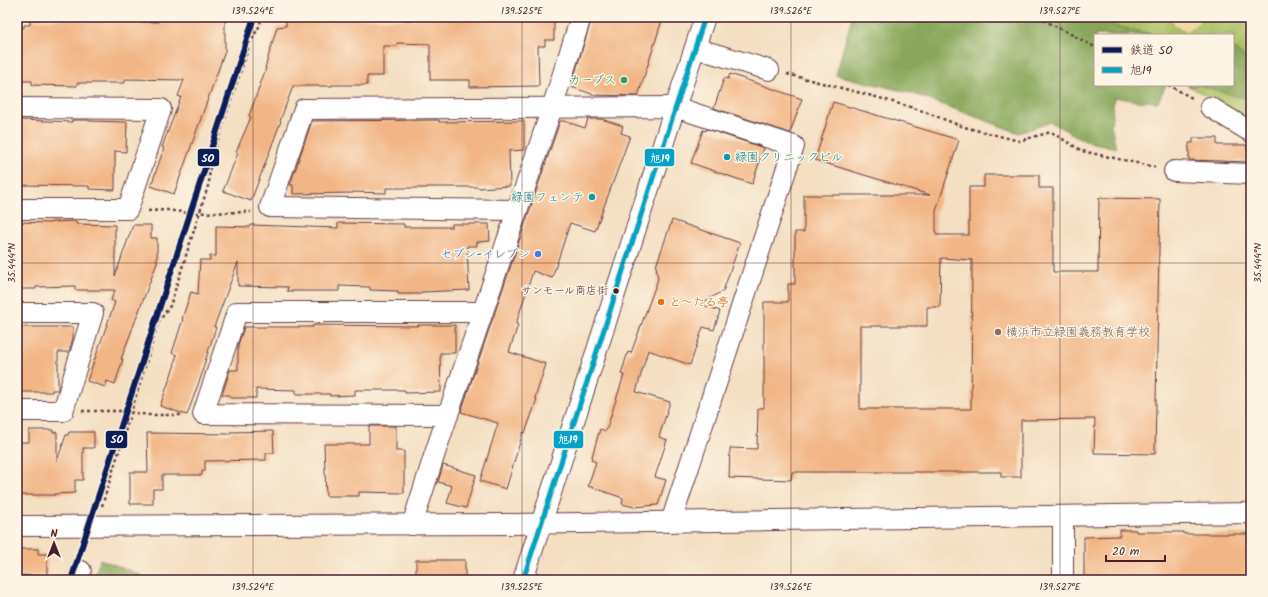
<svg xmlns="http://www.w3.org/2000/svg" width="1268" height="597" font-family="Kalam,'Klee One',sans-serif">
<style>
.green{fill:#abc165;stroke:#7a7048}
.forest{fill:#88a75a;stroke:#696342}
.sand{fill:#eeda9e;stroke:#9c7c64}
.building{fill:#f2b686;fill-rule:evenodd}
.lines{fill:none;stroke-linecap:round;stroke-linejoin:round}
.minor-casing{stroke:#643c42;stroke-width:22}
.path{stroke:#643c42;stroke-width:2.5;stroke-dasharray:3 3;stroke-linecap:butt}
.minor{stroke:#fff;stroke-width:20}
.bus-1-casing{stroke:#fcf5e5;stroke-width:8}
.bus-1{stroke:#04a2c6;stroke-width:5}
.rail-1-casing{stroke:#fcf5e5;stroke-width:9}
.rail-1{stroke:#0c1e56;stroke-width:6}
.ticks{fill:none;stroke:#4a1f2b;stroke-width:1;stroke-opacity:0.45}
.leisure-dot{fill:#2e9e5b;stroke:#fcf5e5;stroke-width:1.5}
.culture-dot{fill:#0f9aa8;stroke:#fcf5e5;stroke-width:1.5}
.shop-dot{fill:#3f7fe0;stroke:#fcf5e5;stroke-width:1.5}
.bus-dot{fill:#4a1f2b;stroke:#fcf5e5;stroke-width:1.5}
.food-dot{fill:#e8710a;stroke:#fcf5e5;stroke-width:1.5}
.education-dot{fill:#8d6e63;stroke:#fcf5e5;stroke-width:1.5}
.labels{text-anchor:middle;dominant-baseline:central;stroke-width:3;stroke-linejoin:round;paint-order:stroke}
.bus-label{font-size:11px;fill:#4a1f2b;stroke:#fcf5e5;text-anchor:end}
.leisure-label{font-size:12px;fill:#27864d;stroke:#fcf5e5;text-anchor:end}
.culture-label{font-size:12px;fill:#0d838f;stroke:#fcf5e5;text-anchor:start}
.shop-label{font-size:12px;fill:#366cbe;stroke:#fcf5e5;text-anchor:end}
.food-label{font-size:12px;fill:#c56008;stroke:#fcf5e5;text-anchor:start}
.education-label{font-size:12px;fill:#785e54;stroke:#fcf5e5;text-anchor:start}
.line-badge{stroke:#fcf5e5;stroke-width:1.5}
.badge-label{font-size:11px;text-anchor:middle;font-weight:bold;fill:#fff}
.neatline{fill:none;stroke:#4a1f2b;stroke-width:1.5}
.ticks-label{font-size:10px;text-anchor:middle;fill:#4a1f2b}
</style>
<rect width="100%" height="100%" fill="#fcf5e5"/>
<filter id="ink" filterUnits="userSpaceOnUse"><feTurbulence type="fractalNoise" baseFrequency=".025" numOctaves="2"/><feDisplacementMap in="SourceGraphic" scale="8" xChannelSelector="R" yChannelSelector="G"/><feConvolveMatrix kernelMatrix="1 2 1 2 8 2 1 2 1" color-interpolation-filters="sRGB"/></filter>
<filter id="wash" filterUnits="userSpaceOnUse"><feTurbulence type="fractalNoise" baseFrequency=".012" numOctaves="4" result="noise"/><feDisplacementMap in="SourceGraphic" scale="16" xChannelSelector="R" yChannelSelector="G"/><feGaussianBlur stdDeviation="0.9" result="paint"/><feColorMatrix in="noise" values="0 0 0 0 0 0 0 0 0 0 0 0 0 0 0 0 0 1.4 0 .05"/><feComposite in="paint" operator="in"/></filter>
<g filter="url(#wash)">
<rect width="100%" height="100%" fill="#f4dfc2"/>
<!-- green -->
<path class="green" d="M 1055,17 L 1251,17 L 1251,121 L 1187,85 L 1233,85 L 1233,35 L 1095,35 Z"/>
<!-- forest -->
<g class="forest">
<path d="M 852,17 L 1096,17 L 1114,26 L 1157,35 L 1095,35 L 1095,85 L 1166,85 L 1158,102 L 1136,101 L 1114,97 L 1111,125 L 1116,148 L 1085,141 L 1051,122 L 1019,133 L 911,93 L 836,75 Z"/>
<path d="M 1233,48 L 1251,63 L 1251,100 L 1199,85 L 1190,87 L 1187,85 L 1233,85 Z"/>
<path d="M 100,559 L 141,575 L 140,580 L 93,580 Z"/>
</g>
<!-- sand -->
<path class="sand" d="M 1148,17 L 1204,17 C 1189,34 1185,38 1169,19 L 1153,20 Z"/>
<g id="blocks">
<!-- building -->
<g class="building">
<path d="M 592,17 L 652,17 L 662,20 L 638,96 L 595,95 L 571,87 Z"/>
<path d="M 329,18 L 417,20 L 417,18 L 467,19 L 467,20 L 518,20 L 518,18 L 554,18 L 554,40 L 545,40 L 545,46 L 538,46 L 539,86 L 470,87 L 470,80 L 430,80 L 430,44 L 397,43 L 397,46 L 383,46 L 383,76 L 367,76 L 367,85 L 332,85 L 332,86 L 293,86 L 280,121 L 281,121 L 251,201 L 223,191 L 238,153 L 236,152 L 251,117 L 249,116 L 266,68 L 265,68 L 277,27 L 286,26 L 286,21 L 329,20 Z"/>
<path d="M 52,19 L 80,19 L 80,21 L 158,22 L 158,19 L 225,19 L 225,51 L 174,194 L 151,186 L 164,148 L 162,147 L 181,97 L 178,96 L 184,80 L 125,79 L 125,83 L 77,83 L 77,86 L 32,85 L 32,81 L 20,81 L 21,50 L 17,50 L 17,28 L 24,28 L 24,25 L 30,25 L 30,20 Z"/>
<path d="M 730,74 L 802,99 L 790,133 L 714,108 L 724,78 L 728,79 Z"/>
<path d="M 833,102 L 959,140 L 936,211 L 936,235 L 969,235 L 969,187 L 984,187 L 984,175 L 1039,175 L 1039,188 L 1053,188 L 1053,272 L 1098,272 L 1099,198 L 1160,199 L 1155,454 L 1094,453 L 1095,419 L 1021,420 L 1021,477 L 1001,477 L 1001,472 L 792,472 L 791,480 L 729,478 L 730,448 L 757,449 L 758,408 L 764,408 L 764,302 L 788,302 L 788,284 L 795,284 L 795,232 L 804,232 L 804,195 L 930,195 L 815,160 ZM 941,258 L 972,260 L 971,409 L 860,409 L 860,326 L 927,326 L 927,307 L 940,307 Z"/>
<path d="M 588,119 L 601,119 L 623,126 L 621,133 L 630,136 L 595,231 L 570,223 L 552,278 L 533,271 L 516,324 L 518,325 L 509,352 L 546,364 L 535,398 L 537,399 L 525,433 L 523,432 L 506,489 L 480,481 L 498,423 L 461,412 L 560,121 L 564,121 L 585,128 Z"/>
<path d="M 21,120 L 72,122 L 72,120 L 89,120 L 89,121 L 127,122 L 126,152 L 115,151 L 115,190 L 89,189 L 89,186 L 17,185 L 17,129 L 21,130 Z"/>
<path d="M 439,120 L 439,122 L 524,121 L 524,150 L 509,151 L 510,186 L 478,188 L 478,187 L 427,187 L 427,188 L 386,188 L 386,193 L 353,192 L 353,193 L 293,194 L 293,185 L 290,185 L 312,121 Z"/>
<path d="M 707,129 L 764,148 L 752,184 L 691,163 L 703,130 L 706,131 Z"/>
<path d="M 1193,138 L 1217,138 L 1217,145 L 1247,145 L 1247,150 L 1251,150 L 1251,162 L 1189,160 L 1189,143 L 1193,143 Z"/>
<path d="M 672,220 L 740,243 L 723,291 L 700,304 L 720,311 L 714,330 L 703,327 L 690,365 L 648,350 L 636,392 L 670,402 L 659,437 L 667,440 L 655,477 L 666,480 L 658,505 L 634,507 L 622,504 L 623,498 L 588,486 L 596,462 L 591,460 L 600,429 L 606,431 L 624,375 L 621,374 L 628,352 L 631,353 L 658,279 L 656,266 Z"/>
<path d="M 76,221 L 76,224 L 115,225 L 115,276 L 133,225 L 151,225 L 151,238 L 157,238 L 157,263 L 121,359 L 123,359 L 115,384 L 107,381 L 105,387 L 87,381 L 115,302 L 111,300 L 115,290 L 75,290 L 75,286 L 36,287 L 36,289 L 20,289 L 20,282 L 17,282 L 17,222 L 51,223 L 51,222 Z"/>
<path d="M 338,223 L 404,224 L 404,227 L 452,227 L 452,224 L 489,224 L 490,241 L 477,242 L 477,246 L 467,246 L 469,290 L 421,292 L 421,294 L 398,294 L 398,291 L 370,290 L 370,287 L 339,286 L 339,291 L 287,291 L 288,287 L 238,286 L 238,262 L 214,327 L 216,327 L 202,371 L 203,371 L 187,415 L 160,406 L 175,364 L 174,363 L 177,355 L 172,353 L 183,319 L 182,319 L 191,292 L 198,294 L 200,260 L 210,260 L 210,256 L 216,256 L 216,226 L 250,227 L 251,225 L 338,228 Z"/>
<path d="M 313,325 L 418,326 L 418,325 L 455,325 L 455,353 L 440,353 L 441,392 L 405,393 L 405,390 L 355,390 L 355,395 L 330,396 L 330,394 L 296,394 L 296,390 L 256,389 L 256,398 L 230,398 L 230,395 L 222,395 L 230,370 L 238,370 L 238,345 L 244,327 L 313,327 Z"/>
<path d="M 17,327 L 73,327 L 73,338 L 69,352 L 58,352 L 58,390 L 52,390 L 52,392 L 18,392 L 19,352 L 17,352 Z"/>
<path d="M 369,426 L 396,426 L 396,451 L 404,451 L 404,493 L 359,492 L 359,496 L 326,496 L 324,444 L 369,444 Z"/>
<path d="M 29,430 L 53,430 L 53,433 L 57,432 L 57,461 L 66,435 L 68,435 L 69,432 L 94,432 L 94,448 L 83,448 L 83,480 L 75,480 L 75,493 L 55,494 L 55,495 L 17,495 L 17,468 L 20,468 L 20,442 L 29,442 Z"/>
<path d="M 273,431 L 274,453 L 266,453 L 266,460 L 205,461 L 205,471 L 202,471 L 202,475 L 162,475 L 162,489 L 153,489 L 153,504 L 130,504 L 130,472 L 148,472 L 147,433 L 230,434 L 230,432 Z"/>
<path d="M 443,465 L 476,475 L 466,508 L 447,503 L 452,486 L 438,482 Z"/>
<path d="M 1120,530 L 1136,530 L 1136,532 L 1184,532 L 1184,534 L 1251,534 L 1251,580 L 1084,580 L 1084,537 L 1120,536 Z"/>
<path d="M 19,549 L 38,549 L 38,554 L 47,554 L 47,576 L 18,575 Z"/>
<rect x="416" y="560" width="49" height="20"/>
</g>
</g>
</g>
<g filter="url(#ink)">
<use href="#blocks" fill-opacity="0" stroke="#643c42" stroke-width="1"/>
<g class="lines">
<defs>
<g id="minor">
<path d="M 695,48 L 769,70"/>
<path d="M 1210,107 L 1251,132"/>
<path d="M 17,108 L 161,109 L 128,209 L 17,209"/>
<path d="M 1174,171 L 1251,174"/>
<path d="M 517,210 L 270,207 L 304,109 L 675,107 L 794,146 L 671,522"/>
<path d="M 17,313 L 93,313 L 63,411 L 17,411"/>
<path d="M 448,415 L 203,414 L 237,312 L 483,312"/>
<path d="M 1063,516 L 1063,580"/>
<path d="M 412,525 L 436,450 L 552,108 L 581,17"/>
<path d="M 17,526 L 512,524 L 1251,513"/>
<path d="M 78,580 L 81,571"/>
<path d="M 523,580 L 668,129 L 705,17"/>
</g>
</defs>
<!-- minor casing -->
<use href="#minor" class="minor-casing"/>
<!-- path -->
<g class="path">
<path d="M 1038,17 L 1095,47"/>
<path d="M 787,74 L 876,97 L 920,110 L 964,127 L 1019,141 L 1051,132 L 1082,151 L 1155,167"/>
<path d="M 1168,85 L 1194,99"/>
<path d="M 148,211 L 167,210 L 188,213 L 251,212"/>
<path d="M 82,411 L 122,411 L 149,415 L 183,415"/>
<path d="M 102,506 L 159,321 L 170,306 L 209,183 L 210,164 L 250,43 L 260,25 L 261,17"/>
</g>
<!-- minor -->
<use href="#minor" class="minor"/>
<defs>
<path id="bus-1" d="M 523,580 L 705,17"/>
</defs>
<!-- bus-1 casing -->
<use href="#bus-1" class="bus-1-casing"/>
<!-- bus-1 -->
<use href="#bus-1" class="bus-1"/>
<defs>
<path id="rail-1" d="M 71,580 L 254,17"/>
</defs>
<!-- rail-1 casing -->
<use href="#rail-1" class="rail-1-casing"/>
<!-- rail-1 -->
<use href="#rail-1" class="rail-1"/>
</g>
</g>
<!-- ticks -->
<path class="ticks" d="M 253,17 L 253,580M 522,17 L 522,580M 791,17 L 791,580M 1060,17 L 1060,580M 17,263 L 1251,263"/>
<!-- markers -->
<circle class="leisure-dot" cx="624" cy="80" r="4"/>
<g class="culture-dot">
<circle cx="727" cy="157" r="4"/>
<circle cx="592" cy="197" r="4"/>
</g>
<circle class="shop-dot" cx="538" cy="254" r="4"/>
<circle class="bus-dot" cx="616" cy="291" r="3.5"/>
<circle class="food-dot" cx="661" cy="302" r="4"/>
<circle class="education-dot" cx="998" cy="332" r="4"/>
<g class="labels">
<!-- bus labels -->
<g class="bus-label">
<text x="608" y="291">サンモール商店街</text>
</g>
<!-- leisure labels -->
<g class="leisure-label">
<text x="616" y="80">カーブス</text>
</g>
<!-- culture labels -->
<g class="culture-label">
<text x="735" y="157">緑園クリニックビル</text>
<text x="584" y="197" text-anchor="end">緑園フェンテ</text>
</g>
<!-- shop labels -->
<g class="shop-label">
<text x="530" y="254">セブン-イレブン</text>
</g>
<!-- food labels -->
<g class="food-label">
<text x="669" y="302">と～たる亭</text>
</g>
<!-- education labels -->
<g class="education-label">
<text x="1006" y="332">横浜市立緑園義務教育学校</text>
</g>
</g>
<g class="line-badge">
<rect x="197" y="148" width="23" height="19" rx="4" fill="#0c1e56"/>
<rect x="644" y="148" width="31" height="19" rx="4" fill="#04a2c6"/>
<rect x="105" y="430" width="23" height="19" rx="4" fill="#0c1e56"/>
<rect x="553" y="430" width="31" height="19" rx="4" fill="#04a2c6"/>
</g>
<g class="badge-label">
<text x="208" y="162">SO</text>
<text x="660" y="162">旭19</text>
<text x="117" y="443">SO</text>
<text x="568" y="443">旭19</text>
</g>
<!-- margin -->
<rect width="1268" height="597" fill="none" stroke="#fcf5e5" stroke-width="44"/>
<!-- legend -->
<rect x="1094" y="34" width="140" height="52" fill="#fcf5e5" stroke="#b59f9b"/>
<rect x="1102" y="47" width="20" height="6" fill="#0c1e56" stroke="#b59f9b"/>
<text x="1130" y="54" font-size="12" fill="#4a1f2b">鉄道 SO</text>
<rect x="1102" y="67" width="20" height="6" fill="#04a2c6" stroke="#b59f9b"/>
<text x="1130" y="74" font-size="12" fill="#4a1f2b">旭19</text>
<!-- north arrow -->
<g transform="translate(54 543)" stroke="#fcf5e5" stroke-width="3" paint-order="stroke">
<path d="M0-3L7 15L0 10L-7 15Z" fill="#4a1f2b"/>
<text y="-6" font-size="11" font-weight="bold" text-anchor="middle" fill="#4a1f2b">N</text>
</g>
<!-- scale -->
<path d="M1106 555v6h59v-6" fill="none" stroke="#4a1f2b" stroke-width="2"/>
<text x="1112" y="555" font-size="12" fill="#4a1f2b" stroke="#fcf5e5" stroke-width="3" paint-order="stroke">20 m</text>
<rect x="22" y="22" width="1224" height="553" class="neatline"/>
<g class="ticks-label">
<text x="253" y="14">139.524°E</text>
<text x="522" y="14">139.525°E</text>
<text x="791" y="14">139.526°E</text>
<text x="1060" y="14">139.527°E</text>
<text transform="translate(11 263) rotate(-90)" y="4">35.444°N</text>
<text transform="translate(1257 263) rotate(-90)" y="4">35.444°N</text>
<text x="253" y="590">139.524°E</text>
<text x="522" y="590">139.525°E</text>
<text x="791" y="590">139.526°E</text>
<text x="1060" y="590">139.527°E</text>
</g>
</svg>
